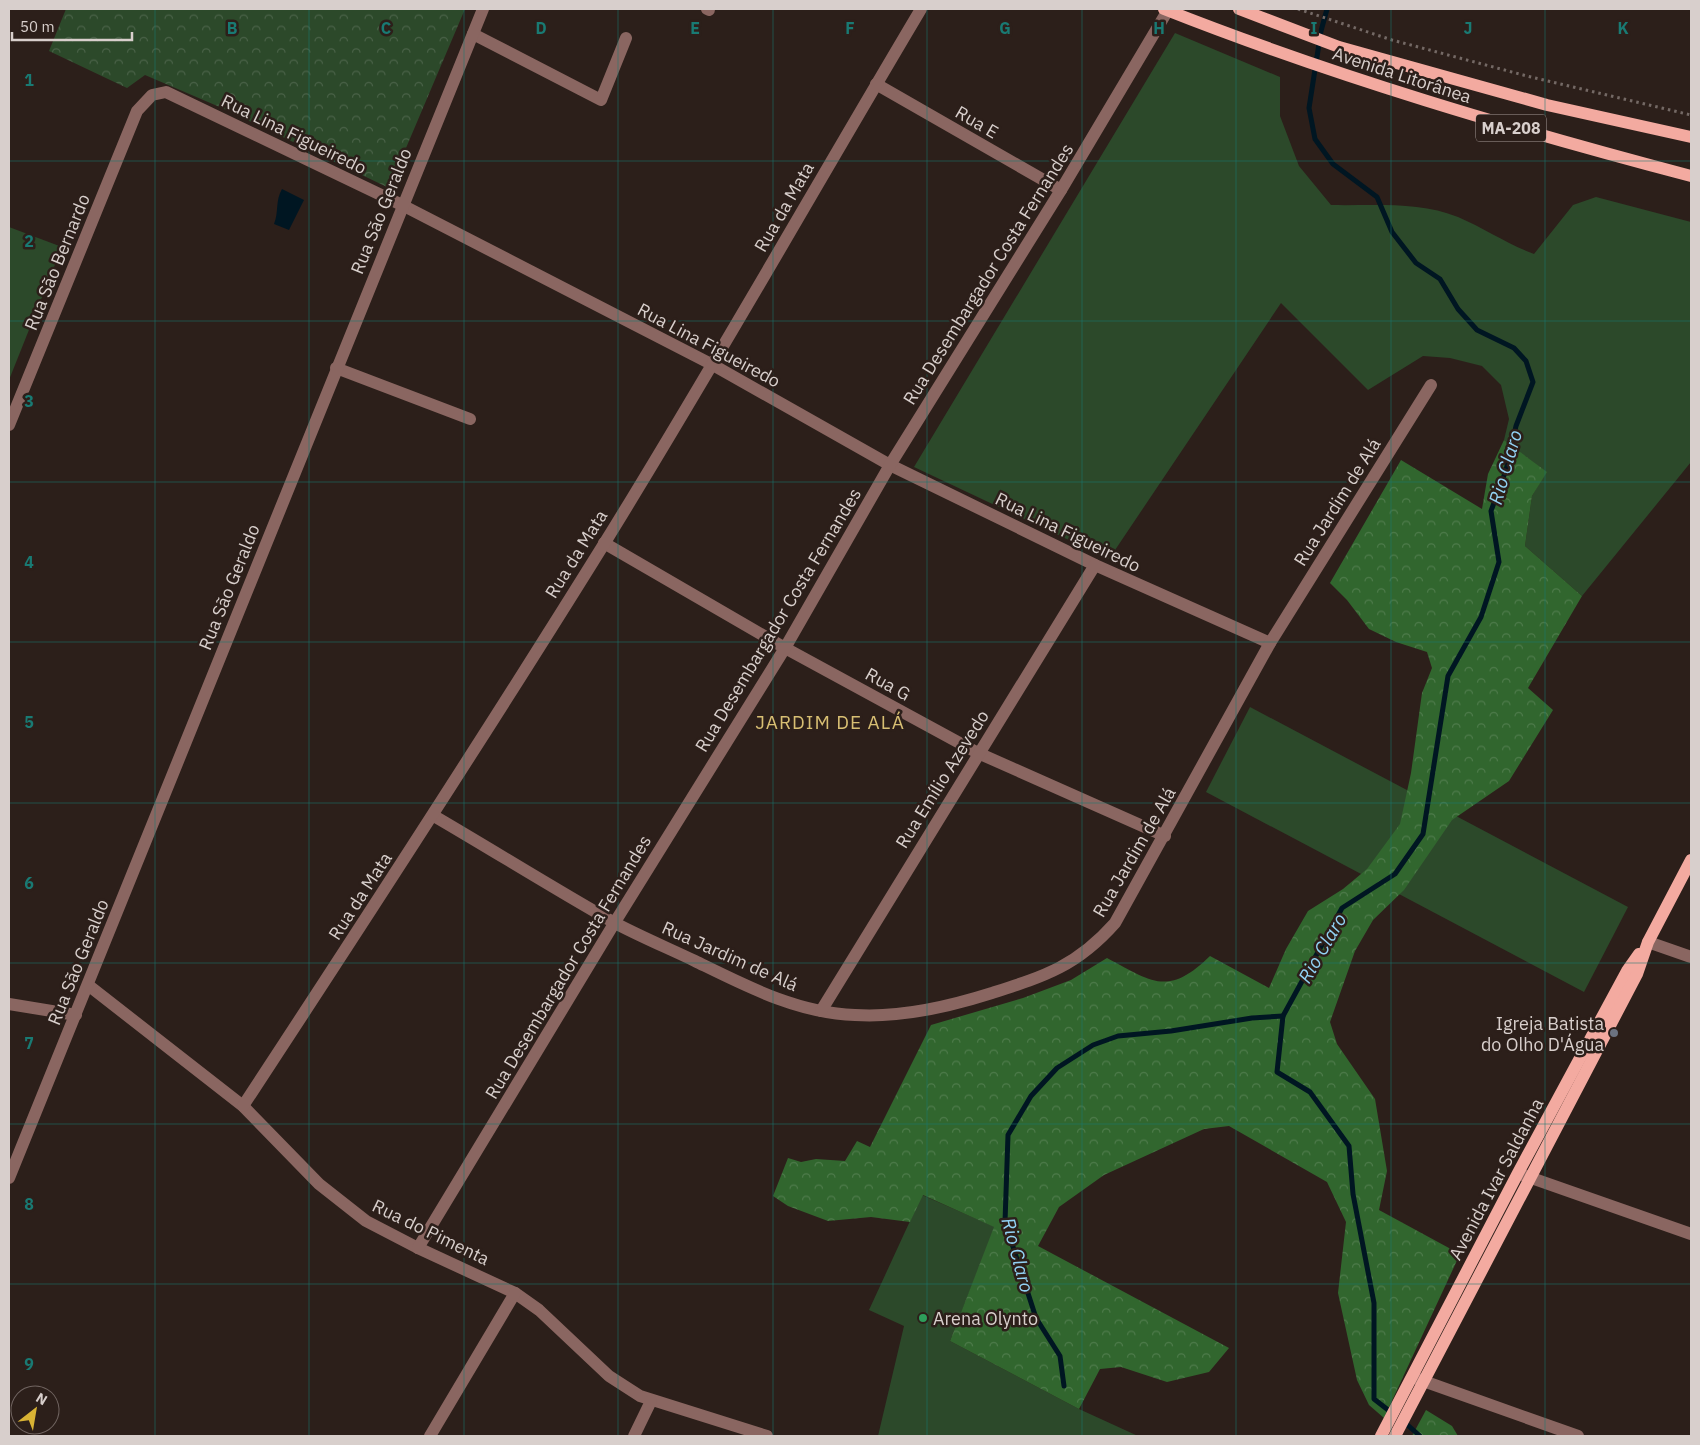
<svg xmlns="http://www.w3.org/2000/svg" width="1700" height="1445" font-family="'IBM Plex Sans',sans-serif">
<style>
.green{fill:#2c492a}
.forest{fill:url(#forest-crowns)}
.park{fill:url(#park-crowns)}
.water{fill:#001622}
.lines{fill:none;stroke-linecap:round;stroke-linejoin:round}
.stream{stroke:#001622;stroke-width:5}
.path{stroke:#746965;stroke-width:3;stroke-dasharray:2.5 4;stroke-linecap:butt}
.minor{stroke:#8a6661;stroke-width:12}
.major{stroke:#f3aaa0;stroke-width:12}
.grid{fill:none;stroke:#197a73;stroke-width:1;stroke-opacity:0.55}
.worship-dot{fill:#6b7280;stroke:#2c1f1a;stroke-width:2}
.leisure-dot{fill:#2e9e5b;stroke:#2c1f1a;stroke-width:2}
.labels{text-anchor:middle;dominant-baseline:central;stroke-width:5;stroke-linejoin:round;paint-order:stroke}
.shield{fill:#2c1f1a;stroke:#a49a97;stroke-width:1}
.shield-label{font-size:16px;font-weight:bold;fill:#d8cfcc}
.street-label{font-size:18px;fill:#d8cfcc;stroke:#2c1f1a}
.poi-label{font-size:18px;fill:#d8cfcc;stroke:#2c1f1a;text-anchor:end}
.water-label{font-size:19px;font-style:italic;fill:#92d2f4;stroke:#2c1f1a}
.neighbourhood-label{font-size:19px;letter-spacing:1px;fill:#d8bf73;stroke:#2c1f1a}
.grid-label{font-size:16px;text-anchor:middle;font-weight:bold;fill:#197a73;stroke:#2c1f1a;stroke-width:5;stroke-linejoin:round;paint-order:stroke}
</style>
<defs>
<pattern id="forest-crowns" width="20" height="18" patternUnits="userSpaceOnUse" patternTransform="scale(1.25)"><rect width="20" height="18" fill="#31662e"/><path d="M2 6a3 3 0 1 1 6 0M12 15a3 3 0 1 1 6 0" fill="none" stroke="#4e7b4b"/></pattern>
<pattern id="park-crowns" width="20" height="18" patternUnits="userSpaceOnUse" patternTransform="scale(1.25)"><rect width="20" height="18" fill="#2c492a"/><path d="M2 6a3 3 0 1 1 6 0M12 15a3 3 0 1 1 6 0" fill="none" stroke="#4a6248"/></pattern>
</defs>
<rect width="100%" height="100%" fill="#2c1f1a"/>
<!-- green -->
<g class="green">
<path d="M 1175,33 L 1280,77 L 1280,116 L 1299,166 L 1331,205 C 1373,206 1418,201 1458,217 C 1484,228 1507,244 1534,254 L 1573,205 L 1596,197 L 1691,222 L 1691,462 L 1582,596 L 1525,546 L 1532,496 L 1546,472 L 1504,440 L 1509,419 L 1501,385 L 1482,366 L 1450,358 L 1423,356 L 1368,390 L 1281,303 L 1109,559 L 914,467 Z"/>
<path d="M 9,227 L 62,247 L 9,380 Z"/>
<path d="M 1250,707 L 1628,907 L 1584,992 L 1206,792 Z"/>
<path d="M 922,1195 L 995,1227 L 950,1341 L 1079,1409 L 1138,1436 L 878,1436 L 904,1326 L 869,1310 Z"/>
</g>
<!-- forest -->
<g class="forest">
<path d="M 1504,440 L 1547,472 L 1532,496 L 1525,546 L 1582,596 L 1528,688 L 1553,710 L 1509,781 L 1452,820 L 1404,890 L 1373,920 L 1355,951 L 1330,1022 L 1337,1044 L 1375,1099 L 1387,1171 L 1379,1210 L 1460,1254 L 1384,1418 L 1369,1405 L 1357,1380 L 1338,1293 L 1346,1222 L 1327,1182 L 1229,1126 L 1204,1129 L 1104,1175 L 1059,1207 L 1038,1246 L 1229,1348 L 1209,1372 L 1167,1382 L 1121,1367 L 1100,1369 L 1079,1409 L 950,1341 L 994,1227 L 923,1195 L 910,1222 L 871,1217 L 828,1221 L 788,1206 L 773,1196 L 788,1158 L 801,1162 L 816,1159 L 845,1161 L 857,1141 L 870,1147 L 931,1025 L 1023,998 L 1071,980 L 1107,958 C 1152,982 1168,997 1210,956 L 1269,988 L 1286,949 L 1308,911 L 1343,889 L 1367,869 L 1400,824 L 1411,773 L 1422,693 L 1432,668 L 1427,652 L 1396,642 L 1369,629 L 1347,600 L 1330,583 L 1401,460 L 1482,509 L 1488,474 Z"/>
<path d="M 1426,1410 L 1452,1426 L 1458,1436 L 1412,1436 Z"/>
</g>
<!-- park -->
<path class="park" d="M 66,9 L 465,9 L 389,188 L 222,108 L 145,75 L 127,88 L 49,51 Z"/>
<!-- water -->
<path class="water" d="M 282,189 L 304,200 L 289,230 L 274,224 C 279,212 275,201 282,189 Z"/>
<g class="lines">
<!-- stream -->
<g class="stream">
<path d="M 1327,9 L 1321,31 L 1309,108 L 1315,139 L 1333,164 L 1377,197 L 1392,232 L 1416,263 L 1440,279 L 1458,309 L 1477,330 L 1514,348 L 1526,361 L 1533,382 L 1516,426 L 1506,470 L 1491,511 L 1499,562 L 1481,617 L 1448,676 L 1423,834 L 1395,874 L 1342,908 L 1283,1016 L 1277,1072 L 1310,1092 L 1349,1146 L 1353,1194 L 1374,1303 L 1374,1399 L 1392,1413"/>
<path d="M 1064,1386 L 1060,1356 L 1036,1318 L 1005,1222 L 1008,1135 L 1031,1096 L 1057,1068 L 1093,1045 L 1118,1036 L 1171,1031 L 1252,1018 L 1283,1016"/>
<path d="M 1403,1421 L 1420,1436"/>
</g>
<!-- path -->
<path class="path" d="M 1298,9 L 1392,40 L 1527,76 L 1691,115"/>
<!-- minor -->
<g class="minor">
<path d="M 707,9 L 709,10"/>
<path d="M 473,34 L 601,100 L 626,38"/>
<path d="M 876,84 L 1061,190"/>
<path d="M 336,368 L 470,419"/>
<path d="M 9,425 L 137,111 L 152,95 L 166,92 L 402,205 L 713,365 L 890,465 L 1095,565 L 1270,643"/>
<path d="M 604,543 L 785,648 L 978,753 L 1165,836"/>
<path d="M 434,816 C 494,851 553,888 613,922 C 639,936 668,948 695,961 C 746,986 797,1013 855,1015 C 901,1018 948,1007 992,993 C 1045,976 1077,966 1115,923 L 1270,643 L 1431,385"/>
<path d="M 1648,942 L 1691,957"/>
<path d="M 88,985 L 243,1106 L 319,1184 L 366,1221 L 418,1248 L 515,1293 L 539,1310 L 609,1376 L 640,1396 L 767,1436"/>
<path d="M 9,1004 L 76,1015"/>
<path d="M 821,1011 L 1095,565"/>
<path d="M 243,1106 C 365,920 486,734 604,544 C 713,368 815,187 921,9"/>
<path d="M 1520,1174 L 1691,1234"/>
<path d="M 9,1178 L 483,9"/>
<path d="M 418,1248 L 615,922 L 785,648 L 890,465 L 1061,190 L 1168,10"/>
<path d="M 1415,1378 L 1578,1436"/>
<path d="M 430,1436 L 515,1293"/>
<path d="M 634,1436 L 651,1401"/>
</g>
<!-- major -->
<g class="major">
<path d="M 1164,9 C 1336,77 1513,129 1691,176"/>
<path d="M 1239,9 L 1339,47 L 1547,105 L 1691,137"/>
<path d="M 1381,1436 L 1518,1173 L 1627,971 L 1639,954"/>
<path d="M 1395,1436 L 1637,974 L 1648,942 L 1691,860"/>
</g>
</g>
<!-- grid -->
<path class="grid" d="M 155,9 L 155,1436M 309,9 L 309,1436M 464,9 L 464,1436M 618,9 L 618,1436M 773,9 L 773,1436M 927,9 L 927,1436M 1082,9 L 1082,1436M 1236,9 L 1236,1436M 1391,9 L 1391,1436M 1545,9 L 1545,1436M 9,161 L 1691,161M 9,321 L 1691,321M 9,482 L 1691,482M 9,642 L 1691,642M 9,803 L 1691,803M 9,963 L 1691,963M 9,1124 L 1691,1124M 9,1284 L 1691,1284"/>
<!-- markers -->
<circle class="worship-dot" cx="1614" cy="1033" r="5"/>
<circle class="leisure-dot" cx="923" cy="1318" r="5"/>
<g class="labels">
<!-- shield labels -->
<rect class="shield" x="1476" y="114.5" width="70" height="27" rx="4"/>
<g class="shield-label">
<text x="1511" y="128">MA-208</text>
</g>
<!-- street labels -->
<g class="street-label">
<text transform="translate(1402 75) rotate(18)">Avenida Litorânea</text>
<text transform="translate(977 122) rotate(30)">Rua E</text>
<text transform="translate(294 134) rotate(26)">Rua Lina Figueiredo</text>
<text transform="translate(784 207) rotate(-60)">Rua da Mata</text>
<text transform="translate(381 211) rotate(-68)">Rua São Geraldo</text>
<text transform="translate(57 262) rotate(-68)">Rua São Bernardo</text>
<text transform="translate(988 274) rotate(-58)">Rua Desembargador Costa Fernandes</text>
<text transform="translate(709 345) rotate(28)">Rua Lina Figueiredo</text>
<text transform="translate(1337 502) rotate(-58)">Rua Jardim de Alá</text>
<text transform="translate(1068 532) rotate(26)">Rua Lina Figueiredo</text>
<text transform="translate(576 554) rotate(-58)">Rua da Mata</text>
<text transform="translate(229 587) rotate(-68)">Rua São Geraldo</text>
<text transform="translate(778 620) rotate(-59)">Rua Desembargador Costa Fernandes</text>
<text transform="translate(888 684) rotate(29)">Rua G</text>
<text transform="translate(942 779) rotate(-58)">Rua Emílio Azevedo</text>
<text transform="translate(1134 852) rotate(-60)">Rua Jardim de Alá</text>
<text transform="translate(360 896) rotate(-57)">Rua da Mata</text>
<text transform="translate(730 956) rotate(24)">Rua Jardim de Alá</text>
<text transform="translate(78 962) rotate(-68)">Rua São Geraldo</text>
<text transform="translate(568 967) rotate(-59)">Rua Desembargador Costa Fernandes</text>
<text transform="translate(1496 1179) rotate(-62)">Avenida Ivar Saldanha</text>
<text transform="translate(431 1232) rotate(26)">Rua do Pimenta</text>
</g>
<!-- poi labels -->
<g class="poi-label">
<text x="1604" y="1023">Igreja Batista<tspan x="1604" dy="21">do Olho D'Água</tspan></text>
<text x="933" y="1318" text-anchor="start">Arena Olynto</text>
</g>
<!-- water labels -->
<g class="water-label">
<text transform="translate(1505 467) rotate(-74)">Rio Claro</text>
<text transform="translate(1322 948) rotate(-60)">Rio Claro</text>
<text transform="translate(1018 1255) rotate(75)">Rio Claro</text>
</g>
<!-- neighbourhood labels -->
<g class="neighbourhood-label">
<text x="830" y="722">JARDIM DE ALÁ</text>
</g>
</g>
<g class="grid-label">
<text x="232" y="34">B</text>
<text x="386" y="34">C</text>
<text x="541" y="34">D</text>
<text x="695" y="34">E</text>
<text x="850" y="34">F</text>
<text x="1005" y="34">G</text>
<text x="1159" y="34">H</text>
<text x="1314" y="34">I</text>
<text x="1468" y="34">J</text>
<text x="1623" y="34">K</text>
<text x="29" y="86">1</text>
<text x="29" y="247">2</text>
<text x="29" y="407">3</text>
<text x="29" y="568">4</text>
<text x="29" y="728">5</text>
<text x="29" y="889">6</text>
<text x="29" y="1049">7</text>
<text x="29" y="1210">8</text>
<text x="29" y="1370">9</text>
</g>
<!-- border -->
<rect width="1700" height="1445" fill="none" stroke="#d8cfcc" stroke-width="20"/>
<!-- north arrow -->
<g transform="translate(35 1410) rotate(31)"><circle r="24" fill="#2c1f1a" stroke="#716561"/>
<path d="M0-4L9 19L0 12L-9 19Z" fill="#d9b334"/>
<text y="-8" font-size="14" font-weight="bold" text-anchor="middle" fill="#d8cfcc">N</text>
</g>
<!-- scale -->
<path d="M12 32v8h120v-8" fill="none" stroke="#d8cfcc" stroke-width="2.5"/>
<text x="20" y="32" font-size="15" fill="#d8cfcc" stroke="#2c1f1a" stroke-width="4" paint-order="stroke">50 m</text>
</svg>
